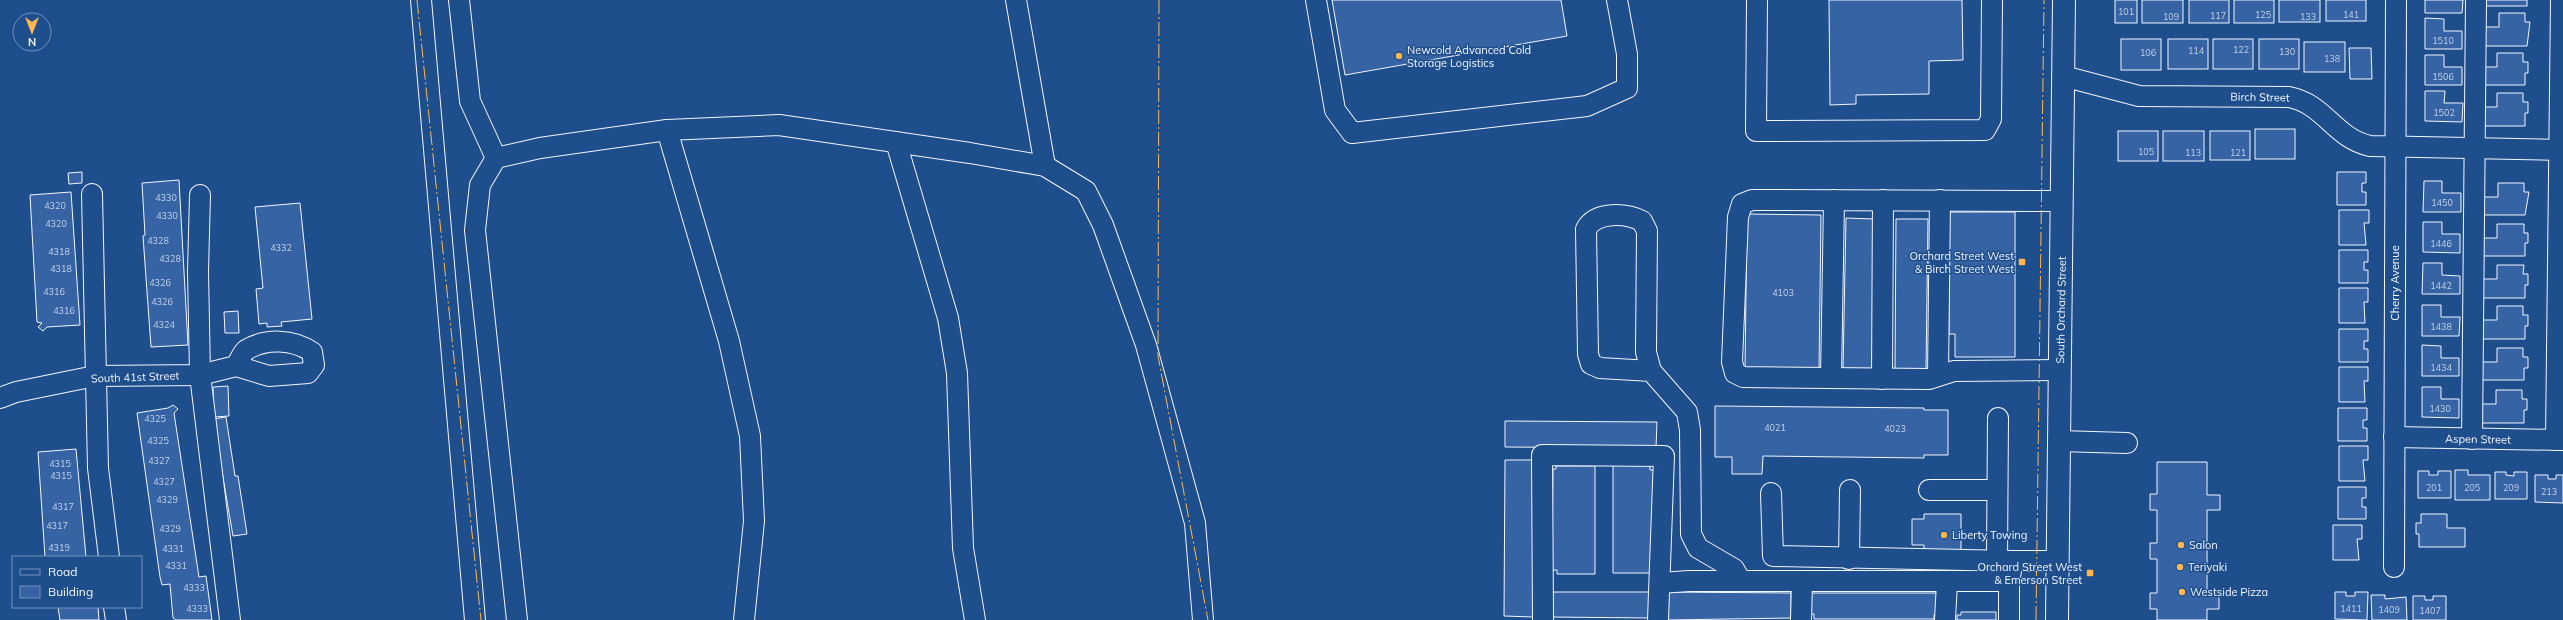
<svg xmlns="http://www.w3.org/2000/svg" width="2563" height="620" font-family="Mulish,sans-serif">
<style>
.building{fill:#3563a3;stroke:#f2f6ff}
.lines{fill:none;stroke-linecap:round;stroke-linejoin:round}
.minor-casing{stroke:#f2f6ff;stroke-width:22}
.major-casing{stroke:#f2f6ff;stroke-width:24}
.minor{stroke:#1f4e8c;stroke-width:20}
.major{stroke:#1f4e8c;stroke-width:22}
.power{stroke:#ffb74d;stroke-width:1;stroke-dasharray:14 3 2 3;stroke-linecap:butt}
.poi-dot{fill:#ffb74d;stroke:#1f4e8c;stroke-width:1.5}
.labels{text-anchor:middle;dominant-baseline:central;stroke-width:3;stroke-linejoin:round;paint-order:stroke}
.number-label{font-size:9px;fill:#c3d1e8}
.poi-label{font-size:11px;fill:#f2f6ff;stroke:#1f4e8c;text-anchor:start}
.street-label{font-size:11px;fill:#f2f6ff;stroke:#1f4e8c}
</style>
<rect width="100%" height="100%" fill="#1f4e8c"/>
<!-- building -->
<g class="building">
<path d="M 1332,0 L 1561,0 L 1567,36 L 1345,75 Z"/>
<path d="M 1829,0 L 1962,0 L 1963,60 L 1929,61 L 1929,94 L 1856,95 L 1856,104 L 1830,105 Z"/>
<rect x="2115" y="0" width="22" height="23"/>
<rect x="2142" y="0" width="41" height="23"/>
<rect x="2189" y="0" width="40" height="23"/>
<rect x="2234" y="0" width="40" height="23"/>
<rect x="2279" y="0" width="41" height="22"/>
<rect x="2326" y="0" width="40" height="21"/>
<path d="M 2425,0 L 2463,0 L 2462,13 L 2425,13 Z"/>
<rect x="2482" y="0" width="45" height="6"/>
<path d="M 2499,13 L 2525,13 L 2525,22 L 2530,22 L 2527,46 L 2481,46 L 2481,27 L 2499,27 Z"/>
<path d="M 2425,18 L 2444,19 L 2444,31 L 2462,31 L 2462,49 L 2425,49 Z"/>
<rect x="2121" y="39" width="40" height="31"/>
<rect x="2168" y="39" width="40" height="30"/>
<rect x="2213" y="39" width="40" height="30"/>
<rect x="2259" y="39" width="40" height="30"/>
<rect x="2304" y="42" width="41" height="30"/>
<path d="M 2349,48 L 2371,48 L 2372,79 L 2350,79 Z"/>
<path d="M 2497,53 L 2523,53 L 2523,62 L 2528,62 L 2528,73 L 2525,73 L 2525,85 L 2479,85 L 2479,67 L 2497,67 Z"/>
<path d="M 2425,55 L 2444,55 L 2444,67 L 2462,67 L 2462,85 L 2425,85 Z"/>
<path d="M 2425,91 L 2445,91 L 2444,103 L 2463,103 L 2462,122 L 2425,121 Z"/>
<path d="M 2497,93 L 2523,93 L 2523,102 L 2528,102 L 2528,113 L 2525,113 L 2525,126 L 2479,126 L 2479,107 L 2497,107 Z"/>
<rect x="2255" y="129" width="40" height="30"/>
<rect x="2118" y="131" width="40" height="30"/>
<rect x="2163" y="131" width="41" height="30"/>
<rect x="2210" y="131" width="40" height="29"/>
<path d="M 82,172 L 82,183 L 69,184 L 68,173 Z"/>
<path d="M 2337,172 L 2366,172 L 2366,183 L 2362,183 L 2362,192 L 2366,192 L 2366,205 L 2337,205 Z"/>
<path d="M 179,180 L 188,345 L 151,347 L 143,236 L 145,235 L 142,183 Z"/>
<path d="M 2424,181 L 2442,181 L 2442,193 L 2461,193 L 2461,212 L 2423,212 Z"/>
<path d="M 2498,183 L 2524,183 L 2524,192 L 2529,192 L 2525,215 L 2480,215 L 2480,197 L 2498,197 Z"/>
<path d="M 71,192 L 80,325 L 47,327 L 43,331 L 38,327 L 42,323 L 37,322 L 30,195 Z"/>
<path d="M 300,203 L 312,319 L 281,322 L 282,326 L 267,327 L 267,323 L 259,324 L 256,289 L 263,288 L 255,207 Z"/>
<path d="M 2339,210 L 2369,210 L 2369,223 L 2364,223 L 2366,245 L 2339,245 Z"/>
<path d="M 1949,212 L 2015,212 L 2015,357 L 1955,357 L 1955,334 L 1949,334 Z"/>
<path d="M 1747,214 L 1821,215 L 1819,371 L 1745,370 Z"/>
<path d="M 1846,218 L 1874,219 L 1872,369 L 1843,369 Z"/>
<path d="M 1896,219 L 1928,219 L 1926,370 L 1895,370 Z"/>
<path d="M 2423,222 L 2442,222 L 2442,234 L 2460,234 L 2460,253 L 2423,252 Z"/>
<path d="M 2497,224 L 2524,224 L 2524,233 L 2528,233 L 2528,243 L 2525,243 L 2525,256 L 2480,256 L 2480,238 L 2497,238 Z"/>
<path d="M 2339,250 L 2368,250 L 2368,262 L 2364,262 L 2364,270 L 2368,270 L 2368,283 L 2339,283 Z"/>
<path d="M 2423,263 L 2442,263 L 2442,275 L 2460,276 L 2460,294 L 2422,294 Z"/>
<path d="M 2497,265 L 2524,265 L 2523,274 L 2528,274 L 2528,285 L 2525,285 L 2525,298 L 2480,298 L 2480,279 L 2497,279 Z"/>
<path d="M 2339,288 L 2368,288 L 2368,302 L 2364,302 L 2365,323 L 2339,323 Z"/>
<path d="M 2422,305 L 2441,305 L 2441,317 L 2460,317 L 2459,336 L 2422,336 Z"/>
<path d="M 2497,306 L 2523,306 L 2523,315 L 2528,315 L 2528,326 L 2525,326 L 2525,339 L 2479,339 L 2479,320 L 2497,320 Z"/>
<path d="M 238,311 L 239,333 L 225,333 L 224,312 Z"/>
<path d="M 2339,329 L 2368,329 L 2368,341 L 2364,341 L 2364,349 L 2368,349 L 2368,362 L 2339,362 Z"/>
<path d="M 2422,345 L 2441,346 L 2441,358 L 2459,358 L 2459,376 L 2422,376 Z"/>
<path d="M 2497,348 L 2523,348 L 2523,357 L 2528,357 L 2528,368 L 2524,368 L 2524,380 L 2479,380 L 2479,362 L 2497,362 Z"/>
<path d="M 2339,367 L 2368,367 L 2368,381 L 2364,381 L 2365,402 L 2339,402 Z"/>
<path d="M 228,386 L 229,416 L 214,417 L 213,387 Z"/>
<path d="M 2422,387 L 2441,387 L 2441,399 L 2459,399 L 2459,418 L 2422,417 Z"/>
<path d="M 2496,390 L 2522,390 L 2522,399 L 2527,399 L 2527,410 L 2524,410 L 2524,423 L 2478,423 L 2478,404 L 2496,404 Z"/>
<path d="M 173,405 L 178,409 L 174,413 L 199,577 L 206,576 L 212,620 L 176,620 L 173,618 L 170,584 L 162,585 L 160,577 L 137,413 L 168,408 Z"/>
<path d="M 1715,406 L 1924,408 L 1924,410 L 1948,410 L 1948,455 L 1924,455 L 1924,458 L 1763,456 L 1762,474 L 1732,474 L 1732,457 L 1715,457 Z"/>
<path d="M 2338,408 L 2367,408 L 2367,420 L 2363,420 L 2363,428 L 2367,428 L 2367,441 L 2338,441 Z"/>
<path d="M 226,417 L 235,476 L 238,476 L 247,534 L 233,536 L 213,419 Z"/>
<path d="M 1505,421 L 1657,422 L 1656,448 L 1505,447 Z"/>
<path d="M 2339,446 L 2368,446 L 2368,460 L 2363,460 L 2365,481 L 2339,481 Z"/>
<path d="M 76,449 L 86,557 L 45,557 L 38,452 Z"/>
<path d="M 1505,460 L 1535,460 L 1533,617 L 1504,616 Z"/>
<path d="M 2157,462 L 2207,462 L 2207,495 L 2220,495 L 2220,510 L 2207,510 L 2207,593 L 2219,593 L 2219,609 L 2207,609 L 2207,620 L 2157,620 L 2157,609 L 2150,609 L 2150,593 L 2157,593 L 2157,559 L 2150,559 L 2150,543 L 2157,543 L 2157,510 L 2150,510 L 2150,494 L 2157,494 Z"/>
<path d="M 1613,465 L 1650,465 L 1650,470 L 1655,470 L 1650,573 L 1613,573 Z"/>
<path d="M 1556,466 L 1595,466 L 1595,574 L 1557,574 L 1557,570 L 1552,570 L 1553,469 L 1556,469 Z"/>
<path d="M 2455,470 L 2468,470 L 2468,475 L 2490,475 L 2490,500 L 2455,500 Z"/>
<path d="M 2418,471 L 2429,471 L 2429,475 L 2438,475 L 2438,471 L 2451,471 L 2451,498 L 2418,498 Z"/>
<path d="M 2495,472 L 2506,472 L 2506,475 L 2514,476 L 2514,472 L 2527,472 L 2527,499 L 2495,499 Z"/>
<path d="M 2535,475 L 2548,475 L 2548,479 L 2556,479 L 2556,475 L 2563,475 L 2563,503 L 2535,502 Z"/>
<path d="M 2338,487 L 2366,487 L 2366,498 L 2362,498 L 2362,507 L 2366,507 L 2366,519 L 2338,519 Z"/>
<path d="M 1924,514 L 1961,514 L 1961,551 L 1924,550 L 1924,545 L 1912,545 L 1912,519 L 1924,519 Z"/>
<path d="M 2421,514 L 2447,514 L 2447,528 L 2465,528 L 2465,547 L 2419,547 L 2419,534 L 2416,534 L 2416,523 L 2421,523 Z"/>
<path d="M 2333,525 L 2362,525 L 2362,539 L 2357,539 L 2359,560 L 2333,560 Z"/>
<path d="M 1549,592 L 1652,592 L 1652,618 L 1549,617 Z"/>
<path d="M 1666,592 L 1791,593 L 1791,618 L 1666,620 Z"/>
<path d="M 2335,592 L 2346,592 L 2346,596 L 2355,596 L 2355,592 L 2368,592 L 2367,620 L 2335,619 Z"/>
<path d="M 1810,593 L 1939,593 L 1939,615 L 1934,615 L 1934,619 L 1814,619 L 1814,614 L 1810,614 Z"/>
<path d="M 2371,595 L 2385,595 L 2385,599 L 2406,597 L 2407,620 L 2372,620 Z"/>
<path d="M 2413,596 L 2425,596 L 2425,600 L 2433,600 L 2433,596 L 2446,596 L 2446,620 L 2413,620 Z"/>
<path d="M 58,607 L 98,607 L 99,620 L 60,620 Z"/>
<path d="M 1961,612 L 1996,612 L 1996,620 L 1957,620 L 1957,615 L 1961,615 Z"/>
</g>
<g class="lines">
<defs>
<g id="minor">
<path d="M 421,0 L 475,620"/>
<path d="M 459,0 L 470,101 L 496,158"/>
<path d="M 1016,0 L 1045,166"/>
<path d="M 1316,0 L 1335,110 L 1352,133 L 1587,106 L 1627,88 L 1627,54 L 1617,0"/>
<path d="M 1757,0 L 1756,131 L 1985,130 L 1991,119 L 1992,0"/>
<path d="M 2063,76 L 2139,96 L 2289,97 C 2325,104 2334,138 2370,146 L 2563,150"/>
<path d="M 667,130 L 729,341 L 750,436 L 754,521 L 744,620"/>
<path d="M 896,142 L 948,318 L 957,373 L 963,548 L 975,620"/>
<path d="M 92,194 L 98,468 L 109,557"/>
<path d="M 200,195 L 198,271 L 200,375 L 230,620"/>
<path d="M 2060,370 L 1954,371 L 1929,379 L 1743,377 L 1735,373 L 1732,362 L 1738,217 L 1742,204 L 1752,200 L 2062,201"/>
<path d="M 1651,371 L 1600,368 L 1591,364 L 1588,354 L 1586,229 C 1596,211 1626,213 1642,221 L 1647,231 L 1646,352 L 1651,371 L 1687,412 L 1690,430 L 1691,534 L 1698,548 L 1734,569 L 1741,581"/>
<path d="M 1938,376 L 1940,200"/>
<path d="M 1831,378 L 1834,200"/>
<path d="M 1882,379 L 1883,200"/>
<path d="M 0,398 L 16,392 L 95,376 L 200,375 L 236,366 L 269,376 L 308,373 L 314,365 L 312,352 C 293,339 266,338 246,350 C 242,353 239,362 236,366"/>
<path d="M 2394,437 L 2563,440"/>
<path d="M 2472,439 L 2476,0"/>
<path d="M 2556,440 L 2561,0"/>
<path d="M 2059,441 L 2127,443"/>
<path d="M 1929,490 L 1997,490"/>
<path d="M 1771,493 L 1773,556 L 2013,561"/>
<path d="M 1849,559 L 1850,490"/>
<path d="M 1997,561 L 1998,418"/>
<path d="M 2394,567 L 2396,0"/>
<path d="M 1660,583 L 1689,581 L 2009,581"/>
<path d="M 114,607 L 116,620"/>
<path d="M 517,620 L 475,230 L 480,185 L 496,158 L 540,148 L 667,130 L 779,125 L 970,153 L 1045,166 L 1086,191 L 1103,225 L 1146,345 L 1195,523 L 1203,620"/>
<path d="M 1543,620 L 1542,455 L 1664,456 L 1658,620"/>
<path d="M 1801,620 L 1802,582"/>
<path d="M 1945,620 L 1947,582"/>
<path d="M 2009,620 L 2009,581 L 2013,561 L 2058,561"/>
</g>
<path id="major" d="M 2057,620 L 2064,0"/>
</defs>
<!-- minor casing -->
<use href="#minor" class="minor-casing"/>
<!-- major casing -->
<use href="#major" class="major-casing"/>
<!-- minor -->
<use href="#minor" class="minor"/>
<!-- major -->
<use href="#major" class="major"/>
<!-- power -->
<g class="power">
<path d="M 417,0 L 481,620"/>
<path d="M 1159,0 L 1158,356 L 1208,620"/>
<path d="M 2036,620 L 2044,0"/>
</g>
</g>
<!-- markers -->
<g class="poi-dot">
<circle cx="1399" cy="56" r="4"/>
<rect x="2018" y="258" width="8" height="8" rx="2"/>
<circle cx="1944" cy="535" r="4"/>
<circle cx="2181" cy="545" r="4"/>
<circle cx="2180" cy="567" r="4"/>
<rect x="2086" y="569" width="8" height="8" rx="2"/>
<circle cx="2182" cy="592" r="4"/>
</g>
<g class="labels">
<!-- number labels -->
<g class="number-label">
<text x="2126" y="11">101</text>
<text x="2263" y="14">125</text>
<text x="2351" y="14">141</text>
<text x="2218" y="15">117</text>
<text x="2171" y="16">109</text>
<text x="2308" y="16">133</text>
<text x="2443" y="40">1510</text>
<text x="2241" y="49">122</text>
<text x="2196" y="50">114</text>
<text x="2287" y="51">130</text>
<text x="2148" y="52">106</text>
<text x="2332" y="58">138</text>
<text x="2443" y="76">1506</text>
<text x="2444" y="112">1502</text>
<text x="2146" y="151">105</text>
<text x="2193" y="152">113</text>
<text x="2238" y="152">121</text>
<text x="166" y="197">4330</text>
<text x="2442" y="202">1450</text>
<text x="55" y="205">4320</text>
<text x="167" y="215">4330</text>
<text x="56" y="223">4320</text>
<text x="158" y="240">4328</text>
<text x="2441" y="243">1446</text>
<text x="281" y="247">4332</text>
<text x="59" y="251">4318</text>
<text x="170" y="258">4328</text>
<text x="61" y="268">4318</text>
<text x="160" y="282">4326</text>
<text x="2441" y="285">1442</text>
<text x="54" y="291">4316</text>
<text x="1783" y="292">4103</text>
<text x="162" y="301">4326</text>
<text x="64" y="310">4316</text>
<text x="164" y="324">4324</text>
<text x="2441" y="326">1438</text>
<text x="2441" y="367">1434</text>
<text x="2440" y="408">1430</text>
<text x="155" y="418">4325</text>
<text x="1775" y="427">4021</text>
<text x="1895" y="428">4023</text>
<text x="158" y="440">4325</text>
<text x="159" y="460">4327</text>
<text x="60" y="463">4315</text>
<text x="61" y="475">4315</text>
<text x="164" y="481">4327</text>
<text x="2434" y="487">201</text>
<text x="2472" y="487">205</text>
<text x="2511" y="487">209</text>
<text x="2549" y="491">213</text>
<text x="167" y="499">4329</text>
<text x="63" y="506">4317</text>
<text x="57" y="525">4317</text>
<text x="170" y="528">4329</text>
<text x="59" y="547">4319</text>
<text x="173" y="548">4331</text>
<text x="176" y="565">4331</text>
<text x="194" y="587">4333</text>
<text x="197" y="608">4333</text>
<text x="2351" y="608">1411</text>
<text x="2389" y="609">1409</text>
<text x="2430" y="610">1407</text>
</g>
<!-- poi labels -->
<g class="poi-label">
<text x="1407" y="50">Newcold Advanced Cold<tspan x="1407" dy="13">Storage Logistics</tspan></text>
<text x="2014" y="256" text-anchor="end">Orchard Street West<tspan x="2014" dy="13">&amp; Birch Street West</tspan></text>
<text x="1952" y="535">Liberty Towing</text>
<text x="2189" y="545">Salon</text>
<text x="2082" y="567" text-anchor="end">Orchard Street West<tspan x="2082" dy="13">&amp; Emerson Street</tspan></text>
<text x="2188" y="567">Teriyaki</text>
<text x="2190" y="592">Westside Pizza</text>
</g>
<!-- street labels -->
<g class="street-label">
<text transform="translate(2260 97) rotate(1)">Birch Street</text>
<text transform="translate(2395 283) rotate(-90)">Cherry Avenue</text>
<text transform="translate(2061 310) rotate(-89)">South Orchard Street</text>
<text transform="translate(135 377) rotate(-2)">South 41st Street</text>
<text transform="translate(2478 439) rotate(1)">Aspen Street</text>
</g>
</g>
<!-- legend -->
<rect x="12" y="556" width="130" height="52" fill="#1f4e8c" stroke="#7391ba"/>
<rect x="20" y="569" width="20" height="6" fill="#1f4e8c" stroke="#7391ba"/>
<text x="48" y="576" font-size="12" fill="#f2f6ff">Road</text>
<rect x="20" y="586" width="20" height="12" fill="#3563a3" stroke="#7391ba"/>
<text x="48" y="596" font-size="12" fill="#f2f6ff">Building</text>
<!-- north arrow -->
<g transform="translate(32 32) rotate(180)"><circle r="19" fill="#1f4e8c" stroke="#7391ba"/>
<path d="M0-3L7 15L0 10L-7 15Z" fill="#ffb74d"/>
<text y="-6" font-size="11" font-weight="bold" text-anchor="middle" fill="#f2f6ff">N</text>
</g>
</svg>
